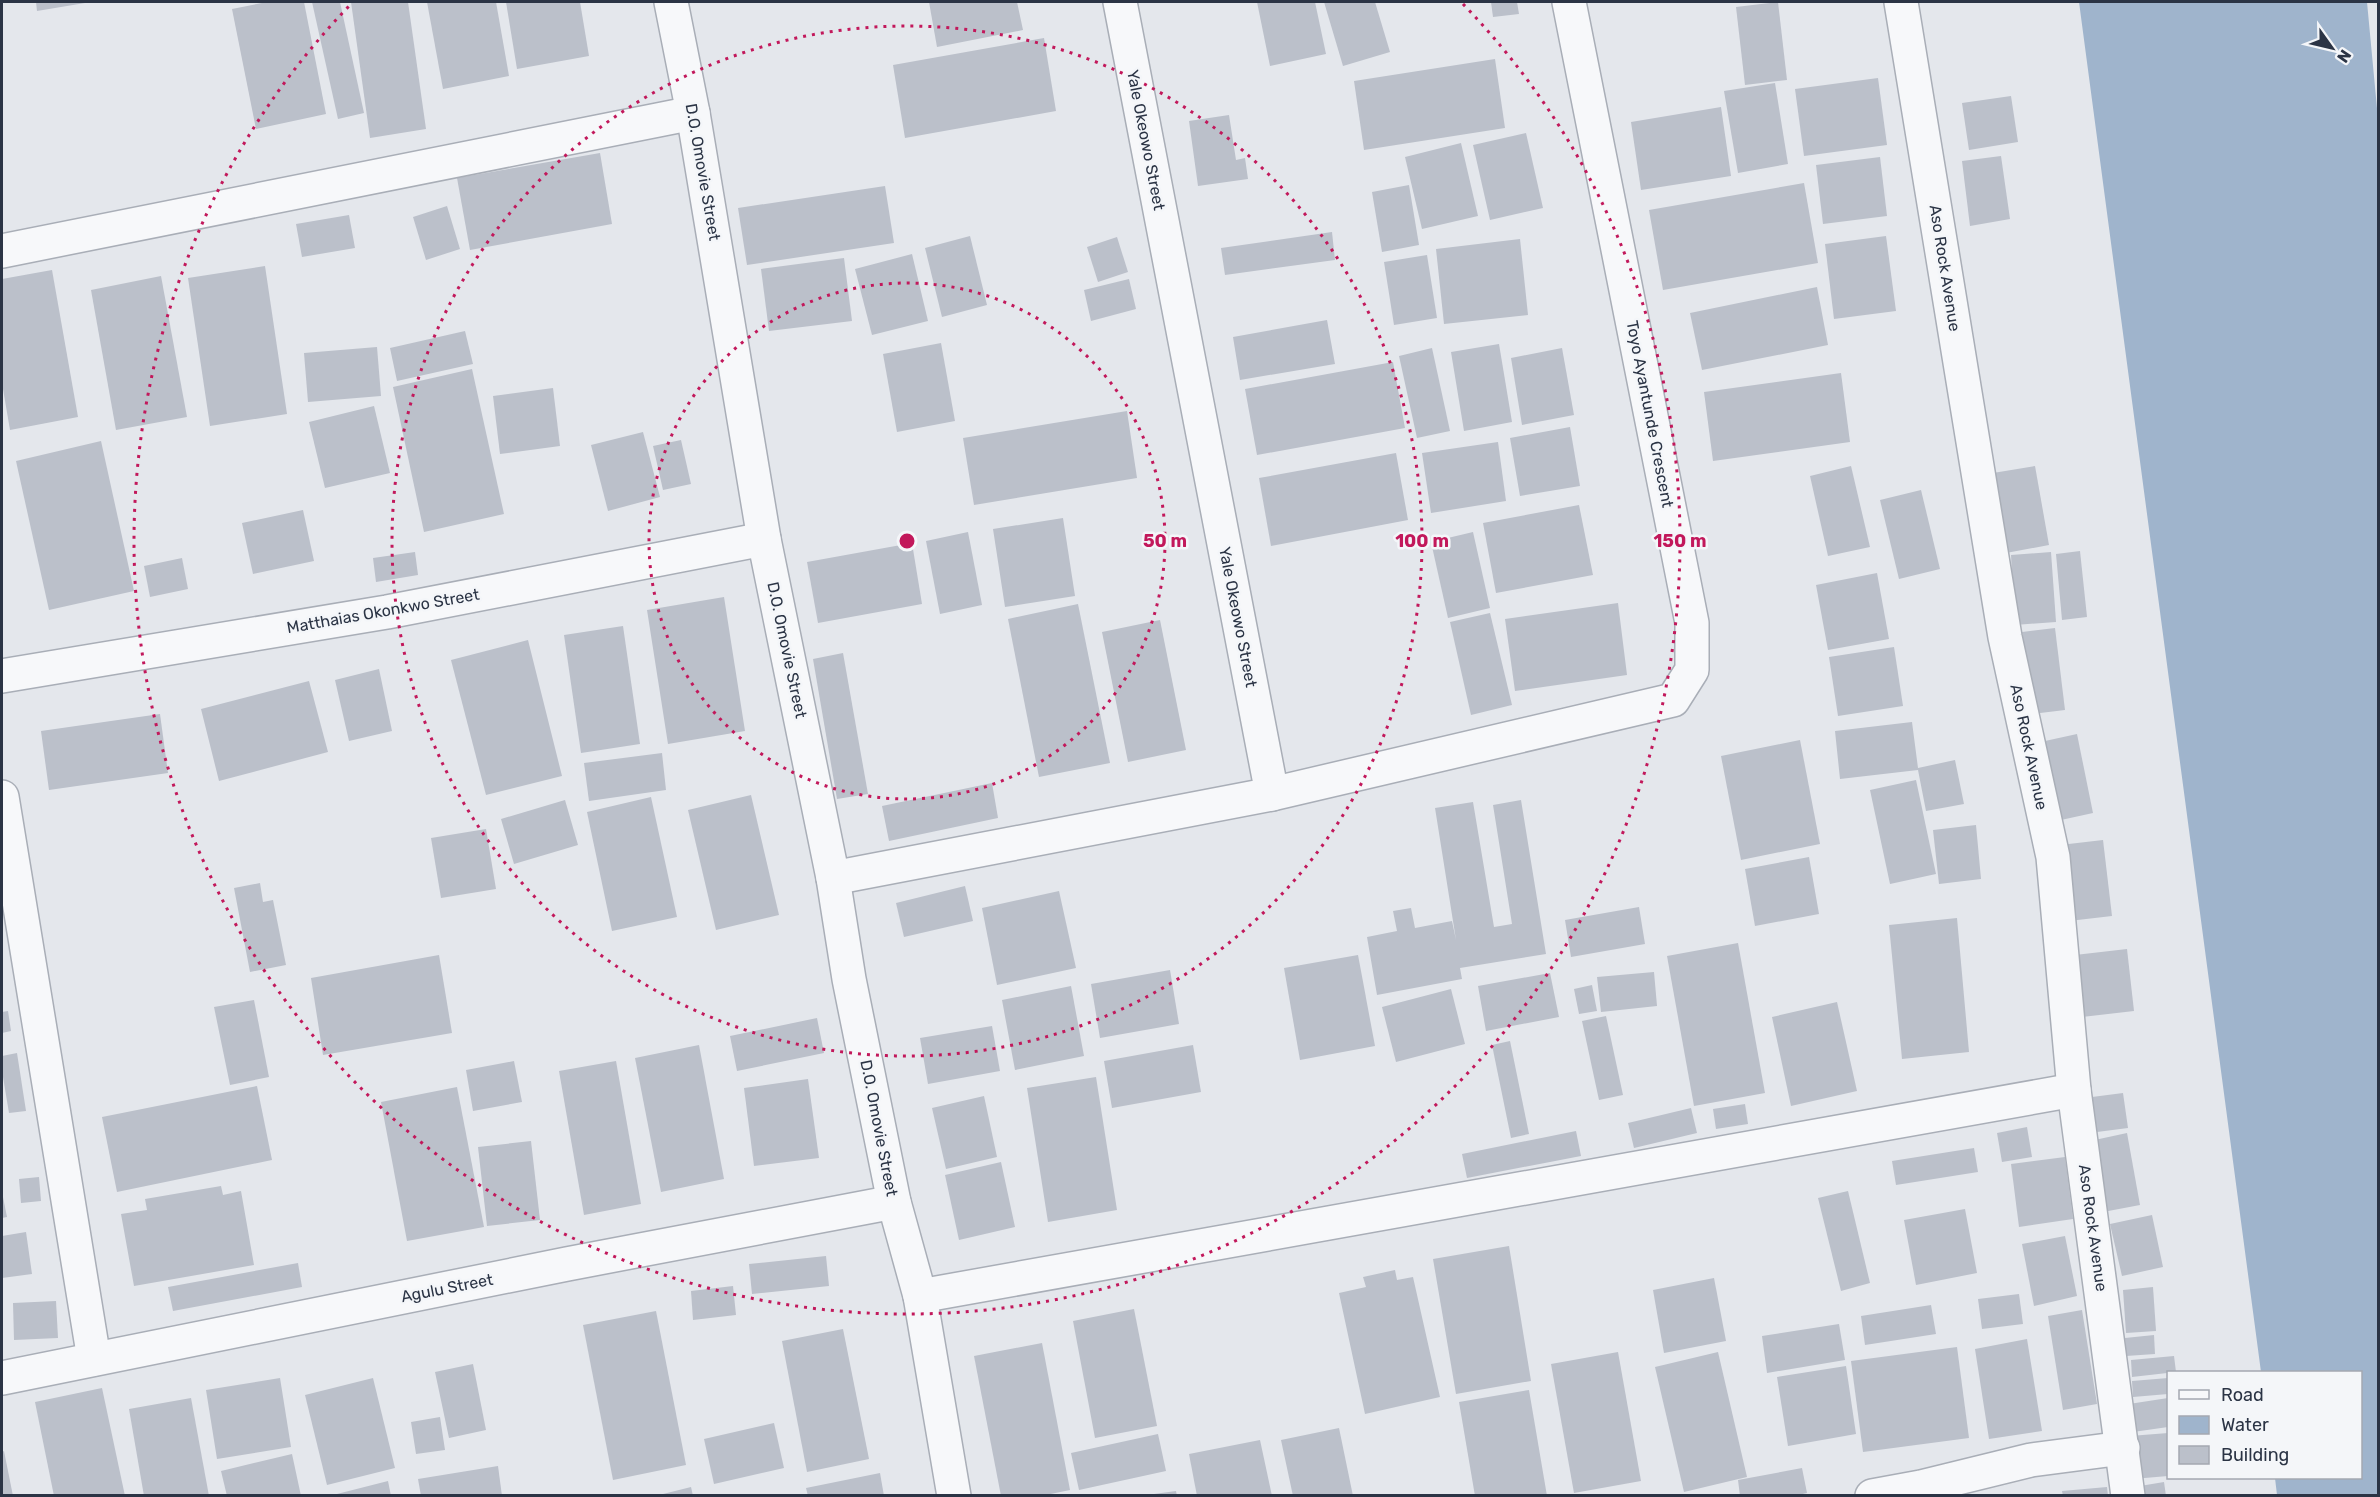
<svg xmlns="http://www.w3.org/2000/svg" width="2380" height="1497" font-family="Rubik,sans-serif">
<style>
.water{fill:#9fb4cc}
.building{fill:#bbc0ca}
.lines{fill:none;stroke-linecap:round;stroke-linejoin:round}
.street-casing{stroke:#a9aeb7;stroke-width:36}
.street{stroke:#f7f8fa;stroke-width:33}
.ring{fill:none;stroke:#c2185b;stroke-width:3;stroke-dasharray:3 6}
.labels{text-anchor:middle;dominant-baseline:central;stroke-width:5;stroke-linejoin:round;paint-order:stroke}
.street-label{font-size:16px;fill:#2b3445;stroke:#f4f6f9}
.centre{fill:#c2185b;stroke:#f4f6f9;stroke-width:3}
.ring-label{font-size:18px;text-anchor:middle;font-weight:bold;fill:#c2185b;stroke:#f4f6f9;stroke-width:5;stroke-linejoin:round;paint-order:stroke}
</style>
<rect width="100%" height="100%" fill="#e4e7ec"/>
<!-- water -->
<path class="water" d="M 2079,2 L 2367,2 L 2378,119 L 2378,1495 L 2277,1495 L 2275,1478 L 2360,1478 L 2360,1372 L 2261,1372 Z"/>
<!-- building -->
<g class="building">
<path d="M 36,2 L 85,2 L 85,3 L 37,11 Z"/>
<path d="M 267,2 L 304,2 L 326,114 L 256,129 L 232,9 Z"/>
<path d="M 312,2 L 340,2 L 364,113 L 338,119 Z"/>
<path d="M 351,2 L 408,2 L 426,129 L 370,138 Z"/>
<path d="M 427,2 L 496,2 L 509,76 L 443,89 Z"/>
<path d="M 506,2 L 580,2 L 589,56 L 517,69 Z"/>
<path d="M 929,2 L 1017,2 L 1023,30 L 937,47 Z"/>
<path d="M 1257,2 L 1315,2 L 1326,54 L 1270,66 Z"/>
<path d="M 1324,2 L 1375,2 L 1390,52 L 1343,66 Z"/>
<path d="M 1491,2 L 1517,2 L 1519,14 L 1493,17 Z"/>
<path d="M 1778,2 L 1787,80 L 1745,85 L 1736,7 Z"/>
<path d="M 1044,38 L 1056,111 L 905,138 L 893,65 Z"/>
<path d="M 1495,59 L 1505,128 L 1364,150 L 1354,81 Z"/>
<path d="M 1878,78 L 1887,145 L 1804,156 L 1795,89 Z"/>
<path d="M 1775,83 L 1788,164 L 1738,173 L 1724,91 Z"/>
<path d="M 2011,96 L 2018,142 L 1969,150 L 1962,103 Z"/>
<path d="M 1721,107 L 1731,176 L 1641,190 L 1631,122 Z"/>
<path d="M 1229,115 L 1236,160 L 1245,158 L 1248,179 L 1198,186 L 1189,121 Z"/>
<path d="M 1526,133 L 1543,208 L 1490,220 L 1473,145 Z"/>
<path d="M 1461,143 L 1478,216 L 1422,229 L 1405,157 Z"/>
<path d="M 600,153 L 612,224 L 470,250 L 457,178 Z"/>
<path d="M 2001,156 L 2010,219 L 1970,226 L 1962,161 Z"/>
<path d="M 1880,157 L 1887,216 L 1823,224 L 1816,165 Z"/>
<path d="M 1804,183 L 1818,263 L 1663,290 L 1649,210 Z"/>
<path d="M 1409,185 L 1419,245 L 1382,252 L 1372,192 Z"/>
<path d="M 885,186 L 894,243 L 747,265 L 738,208 Z"/>
<path d="M 447,206 L 460,249 L 426,260 L 413,217 Z"/>
<path d="M 349,215 L 355,248 L 302,257 L 296,224 Z"/>
<path d="M 1332,232 L 1335,260 L 1225,275 L 1221,248 Z"/>
<path d="M 970,236 L 987,305 L 942,317 L 925,248 Z"/>
<path d="M 1886,236 L 1896,311 L 1834,319 L 1825,244 Z"/>
<path d="M 1117,237 L 1128,272 L 1098,282 L 1087,247 Z"/>
<path d="M 1520,239 L 1528,315 L 1444,324 L 1436,249 Z"/>
<path d="M 912,254 L 928,321 L 872,335 L 855,269 Z"/>
<path d="M 1427,255 L 1437,318 L 1394,325 L 1384,262 Z"/>
<path d="M 844,258 L 852,321 L 769,331 L 761,269 Z"/>
<path d="M 265,266 L 287,414 L 210,426 L 188,278 Z"/>
<path d="M 52,270 L 78,417 L 10,430 L 2,383 L 2,279 Z"/>
<path d="M 161,276 L 187,417 L 116,430 L 91,290 Z"/>
<path d="M 1129,279 L 1136,309 L 1091,321 L 1084,290 Z"/>
<path d="M 1817,287 L 1828,345 L 1702,370 L 1690,313 Z"/>
<path d="M 1327,320 L 1335,364 L 1240,380 L 1233,337 Z"/>
<path d="M 465,331 L 473,364 L 397,381 L 390,348 Z"/>
<path d="M 941,343 L 955,421 L 897,432 L 883,354 Z"/>
<path d="M 1499,344 L 1512,422 L 1464,431 L 1451,352 Z"/>
<path d="M 377,347 L 381,396 L 308,402 L 304,353 Z"/>
<path d="M 1432,348 L 1450,431 L 1417,438 L 1399,356 Z"/>
<path d="M 1562,348 L 1574,415 L 1522,425 L 1511,358 Z"/>
<path d="M 1393,362 L 1405,428 L 1257,455 L 1245,389 Z"/>
<path d="M 472,369 L 504,514 L 424,532 L 393,387 Z"/>
<path d="M 1841,373 L 1850,442 L 1713,461 L 1704,392 Z"/>
<path d="M 553,388 L 560,446 L 500,454 L 493,396 Z"/>
<path d="M 374,406 L 390,473 L 325,488 L 309,422 Z"/>
<path d="M 1127,411 L 1137,478 L 974,505 L 963,438 Z"/>
<path d="M 1570,427 L 1580,486 L 1520,496 L 1510,438 Z"/>
<path d="M 643,432 L 660,497 L 608,511 L 591,445 Z"/>
<path d="M 681,440 L 691,484 L 663,490 L 653,446 Z"/>
<path d="M 101,441 L 134,591 L 49,610 L 16,461 Z"/>
<path d="M 1498,442 L 1506,501 L 1431,513 L 1422,453 Z"/>
<path d="M 1396,453 L 1408,520 L 1271,546 L 1259,478 Z"/>
<path d="M 1851,466 L 1870,547 L 1828,556 L 1810,476 Z"/>
<path d="M 2035,466 L 2049,545 L 2006,553 L 1993,473 Z"/>
<path d="M 1921,490 L 1940,569 L 1899,579 L 1880,500 Z"/>
<path d="M 1579,505 L 1593,575 L 1496,593 L 1483,523 Z"/>
<path d="M 303,510 L 314,561 L 253,574 L 242,523 Z"/>
<path d="M 1063,518 L 1075,596 L 1005,607 L 993,529 Z"/>
<path d="M 968,532 L 982,605 L 940,614 L 926,541 Z"/>
<path d="M 1473,532 L 1490,608 L 1448,618 L 1431,542 Z"/>
<path d="M 912,543 L 922,604 L 818,623 L 807,562 Z"/>
<path d="M 2080,551 L 2087,617 L 2062,620 L 2056,554 Z"/>
<path d="M 415,552 L 418,575 L 376,582 L 373,558 Z"/>
<path d="M 2051,552 L 2056,622 L 2015,625 L 2011,555 Z"/>
<path d="M 182,558 L 188,589 L 150,597 L 144,566 Z"/>
<path d="M 1877,573 L 1889,639 L 1828,650 L 1816,585 Z"/>
<path d="M 724,597 L 745,731 L 668,744 L 647,610 Z"/>
<path d="M 1618,603 L 1627,675 L 1515,691 L 1505,619 Z"/>
<path d="M 1078,604 L 1110,763 L 1039,777 L 1008,619 Z"/>
<path d="M 1490,613 L 1512,705 L 1471,715 L 1450,622 Z"/>
<path d="M 1160,620 L 1186,750 L 1128,762 L 1102,632 Z"/>
<path d="M 623,626 L 640,744 L 581,753 L 564,635 Z"/>
<path d="M 2055,628 L 2065,710 L 2032,714 L 2022,632 Z"/>
<path d="M 528,640 L 562,776 L 486,795 L 451,660 Z"/>
<path d="M 1894,647 L 1903,706 L 1838,716 L 1829,657 Z"/>
<path d="M 843,653 L 868,794 L 837,799 L 813,659 Z"/>
<path d="M 379,669 L 392,731 L 349,741 L 335,680 Z"/>
<path d="M 309,681 L 328,752 L 219,781 L 201,709 Z"/>
<path d="M 160,714 L 168,773 L 49,790 L 41,731 Z"/>
<path d="M 1912,722 L 1918,768 L 1955,760 L 1964,804 L 1926,811 L 1918,770 L 1840,779 L 1835,731 Z"/>
<path d="M 2077,734 L 2093,813 L 2061,820 L 2045,741 Z"/>
<path d="M 1800,740 L 1820,844 L 1741,860 L 1721,756 Z"/>
<path d="M 662,753 L 666,790 L 589,801 L 584,763 Z"/>
<path d="M 1916,780 L 1936,874 L 1890,884 L 1870,790 Z"/>
<path d="M 992,783 L 998,818 L 889,841 L 882,806 Z"/>
<path d="M 751,795 L 779,915 L 716,930 L 688,810 Z"/>
<path d="M 651,797 L 677,917 L 612,931 L 587,812 Z"/>
<path d="M 565,800 L 578,845 L 514,864 L 501,819 Z"/>
<path d="M 1521,800 L 1546,954 L 1460,968 L 1462,979 L 1377,995 L 1367,937 L 1397,931 L 1393,911 L 1411,908 L 1415,928 L 1452,921 L 1456,940 L 1435,808 L 1473,802 L 1494,927 L 1512,924 L 1493,805 Z"/>
<path d="M 1976,825 L 1981,879 L 1939,884 L 1933,830 Z"/>
<path d="M 486,829 L 496,889 L 441,898 L 431,838 Z"/>
<path d="M 2103,840 L 2112,916 L 2069,921 L 2060,845 Z"/>
<path d="M 1809,857 L 1819,914 L 1755,926 L 1745,869 Z"/>
<path d="M 260,883 L 263,902 L 273,900 L 286,965 L 250,972 L 234,888 Z"/>
<path d="M 965,886 L 973,921 L 904,937 L 896,903 Z"/>
<path d="M 1059,891 L 1076,968 L 997,985 L 982,908 Z"/>
<path d="M 1639,907 L 1645,944 L 1571,957 L 1565,920 Z"/>
<path d="M 1957,918 L 1969,1052 L 1902,1059 L 1889,925 Z"/>
<path d="M 1738,943 L 1765,1093 L 1694,1106 L 1667,956 Z"/>
<path d="M 2127,949 L 2134,1011 L 2082,1017 L 2075,955 Z"/>
<path d="M 439,955 L 452,1033 L 323,1055 L 311,978 Z"/>
<path d="M 1358,955 L 1375,1046 L 1300,1060 L 1284,968 Z"/>
<path d="M 1170,970 L 1179,1024 L 1100,1038 L 1091,984 Z"/>
<path d="M 1654,972 L 1657,1006 L 1601,1012 L 1597,977 Z"/>
<path d="M 1550,973 L 1559,1017 L 1486,1031 L 1478,986 Z"/>
<path d="M 1592,985 L 1597,1011 L 1579,1014 L 1574,989 Z"/>
<path d="M 1071,986 L 1084,1056 L 1015,1070 L 1002,1000 Z"/>
<path d="M 1451,989 L 1465,1044 L 1396,1062 L 1382,1007 Z"/>
<path d="M 254,1000 L 269,1077 L 230,1085 L 214,1007 Z"/>
<path d="M 1837,1002 L 1857,1091 L 1791,1106 L 1772,1017 Z"/>
<path d="M 8,1011 L 11,1031 L 2,1033 L 2,1012 Z"/>
<path d="M 1606,1016 L 1623,1095 L 1599,1100 L 1582,1021 Z"/>
<path d="M 817,1018 L 824,1053 L 737,1071 L 730,1036 Z"/>
<path d="M 992,1026 L 1000,1071 L 928,1084 L 920,1038 Z"/>
<path d="M 1510,1041 L 1529,1134 L 1511,1138 L 1492,1045 Z"/>
<path d="M 699,1045 L 724,1179 L 661,1192 L 635,1058 Z"/>
<path d="M 1193,1045 L 1201,1092 L 1112,1108 L 1104,1061 Z"/>
<path d="M 17,1053 L 26,1111 L 9,1113 L 2,1071 L 2,1056 Z"/>
<path d="M 514,1061 L 522,1102 L 473,1111 L 466,1070 Z"/>
<path d="M 616,1061 L 641,1204 L 584,1215 L 559,1071 Z"/>
<path d="M 1096,1077 L 1117,1210 L 1048,1222 L 1027,1088 Z"/>
<path d="M 808,1079 L 819,1158 L 754,1166 L 744,1088 Z"/>
<path d="M 257,1086 L 272,1160 L 117,1192 L 102,1117 Z"/>
<path d="M 457,1087 L 484,1227 L 407,1241 L 381,1102 Z"/>
<path d="M 2123,1093 L 2128,1128 L 2097,1132 L 2092,1097 Z"/>
<path d="M 984,1096 L 997,1157 L 946,1169 L 932,1108 Z"/>
<path d="M 1745,1104 L 1748,1124 L 1716,1129 L 1713,1109 Z"/>
<path d="M 1691,1108 L 1697,1133 L 1634,1148 L 1628,1123 Z"/>
<path d="M 2027,1127 L 2032,1157 L 2002,1162 L 1997,1133 Z"/>
<path d="M 1576,1131 L 1581,1156 L 1467,1178 L 1462,1154 Z"/>
<path d="M 2127,1133 L 2140,1205 L 2103,1212 L 2090,1141 Z"/>
<path d="M 531,1141 L 540,1220 L 487,1226 L 478,1147 Z"/>
<path d="M 1974,1148 L 1978,1172 L 1896,1185 L 1892,1161 Z"/>
<path d="M 2065,1157 L 2073,1219 L 2019,1227 L 2011,1164 Z"/>
<path d="M 1001,1162 L 1015,1227 L 959,1240 L 945,1175 Z"/>
<path d="M 39,1177 L 41,1201 L 21,1203 L 19,1179 Z"/>
<path d="M 221,1186 L 223,1195 L 241,1191 L 254,1265 L 134,1286 L 121,1214 L 147,1210 L 145,1199 Z"/>
<path d="M 1848,1191 L 1870,1283 L 1841,1291 L 1818,1198 Z"/>
<path d="M 2,1192 L 7,1217 L 2,1218 Z"/>
<path d="M 1965,1209 L 1977,1273 L 1916,1285 L 1904,1220 Z"/>
<path d="M 2152,1215 L 2163,1267 L 2122,1276 L 2110,1224 Z"/>
<path d="M 26,1232 L 32,1274 L 2,1278 L 2,1236 Z"/>
<path d="M 2065,1236 L 2077,1296 L 2034,1306 L 2022,1244 Z"/>
<path d="M 1509,1246 L 1531,1381 L 1456,1394 L 1433,1259 Z"/>
<path d="M 826,1256 L 829,1286 L 752,1294 L 749,1264 Z"/>
<path d="M 298,1263 L 302,1287 L 173,1311 L 168,1287 Z"/>
<path d="M 1395,1270 L 1397,1280 L 1413,1277 L 1440,1397 L 1365,1414 L 1339,1293 L 1366,1287 L 1363,1277 Z"/>
<path d="M 1714,1278 L 1726,1341 L 1664,1353 L 1653,1290 Z"/>
<path d="M 733,1286 L 736,1315 L 693,1320 L 691,1291 Z"/>
<path d="M 2153,1287 L 2156,1331 L 2126,1333 L 2123,1290 Z"/>
<path d="M 2019,1294 L 2023,1324 L 1982,1329 L 1978,1299 Z"/>
<path d="M 56,1301 L 58,1338 L 14,1340 L 13,1303 Z"/>
<path d="M 1931,1305 L 1936,1334 L 1865,1345 L 1861,1316 Z"/>
<path d="M 1134,1309 L 1157,1426 L 1095,1438 L 1073,1321 Z"/>
<path d="M 2082,1310 L 2097,1404 L 2063,1410 L 2048,1316 Z"/>
<path d="M 656,1311 L 686,1465 L 613,1480 L 583,1325 Z"/>
<path d="M 1839,1324 L 1845,1360 L 1767,1373 L 1762,1336 Z"/>
<path d="M 843,1329 L 869,1459 L 807,1472 L 782,1341 Z"/>
<path d="M 2154,1335 L 2155,1354 L 2126,1356 L 2125,1338 Z"/>
<path d="M 2027,1339 L 2042,1431 L 1989,1439 L 1975,1349 Z"/>
<path d="M 1042,1343 L 1070,1490 L 1041,1496 L 1001,1496 L 974,1356 Z"/>
<path d="M 1957,1347 L 1969,1438 L 1863,1452 L 1851,1361 Z"/>
<path d="M 1618,1352 L 1641,1481 L 1574,1493 L 1551,1364 Z"/>
<path d="M 1718,1352 L 1747,1477 L 1684,1492 L 1655,1367 Z"/>
<path d="M 2174,1356 L 2176,1372 L 2132,1377 L 2131,1360 Z"/>
<path d="M 473,1364 L 486,1430 L 449,1438 L 435,1372 Z"/>
<path d="M 1846,1366 L 1856,1434 L 1788,1446 L 1777,1377 Z"/>
<path d="M 280,1378 L 291,1447 L 217,1459 L 206,1390 Z"/>
<path d="M 373,1378 L 395,1468 L 327,1485 L 305,1395 Z"/>
<path d="M 2168,1378 L 2168,1394 L 2133,1397 L 2132,1381 Z"/>
<path d="M 102,1388 L 125,1496 L 54,1496 L 35,1402 Z"/>
<path d="M 1529,1390 L 1547,1496 L 1475,1496 L 1459,1402 Z"/>
<path d="M 191,1398 L 209,1496 L 144,1496 L 129,1409 Z"/>
<path d="M 2168,1398 L 2168,1427 L 2133,1432 L 2129,1404 Z"/>
<path d="M 440,1417 L 445,1450 L 416,1454 L 411,1422 Z"/>
<path d="M 774,1423 L 784,1468 L 714,1484 L 704,1439 Z"/>
<path d="M 1339,1428 L 1353,1496 L 1293,1496 L 1281,1440 Z"/>
<path d="M 2168,1433 L 2168,1476 L 2133,1479 L 2130,1436 Z"/>
<path d="M 1158,1434 L 1166,1471 L 1079,1490 L 1071,1453 Z"/>
<path d="M 1260,1440 L 1272,1496 L 1197,1496 L 1189,1454 Z"/>
<path d="M 4,1451 L 13,1496 L 2,1496 L 2,1452 Z"/>
<path d="M 292,1454 L 301,1496 L 227,1496 L 221,1471 Z"/>
<path d="M 498,1466 L 502,1496 L 421,1496 L 418,1479 Z"/>
<path d="M 1802,1468 L 1807,1493 L 1794,1496 L 1740,1496 L 1738,1480 Z"/>
<path d="M 880,1473 L 884,1496 L 808,1496 L 806,1488 Z"/>
<path d="M 388,1481 L 391,1496 L 333,1496 L 333,1495 Z"/>
<path d="M 2164,1482 L 2166,1496 L 2135,1496 L 2134,1487 Z"/>
<path d="M 691,1487 L 693,1496 L 659,1496 L 659,1495 Z"/>
<path d="M 2107,1487 L 2108,1496 L 2063,1496 L 2062,1491 Z"/>
<path d="M 1176,1491 L 1177,1496 L 1154,1496 L 1154,1494 Z"/>
</g>
<g class="lines">
<defs>
<g id="street">
<path d="M 671,2 L 693,113 L 764,539 L 833,878 L 849,979 L 894,1202 L 920,1296 L 954,1496"/>
<path d="M 1901,2 L 2005,637 L 2053,857 L 2074,1090 L 2128,1496"/>
<path d="M 2,251 L 693,113"/>
<path d="M 2,676 L 387,612 L 764,539"/>
<path d="M 1272,794 L 1673,700 L 1692,670 L 1692,623 L 1569,2"/>
<path d="M 2,797 L 94,1359"/>
<path d="M 833,878 L 1272,794 L 1120,2"/>
<path d="M 920,1296 L 2074,1090"/>
<path d="M 2,1378 L 567,1264 L 894,1202"/>
<path d="M 1872,1496 L 1921,1487 L 2031,1460 L 2123,1448"/>
</g>
</defs>
<!-- street casing -->
<use href="#street" class="street-casing"/>
<!-- street -->
<use href="#street" class="street"/>
</g>
<!-- distance rings -->
<g class="ring">
<circle cx="907" cy="541" r="258"/>
<circle cx="907" cy="541" r="515"/>
<path d="M1463 4A773 773 0 1 1 351 4"/>
</g>
<g class="labels">
<!-- street labels -->
<g class="street-label">
<text transform="translate(1146 140) rotate(79)">Yale Okeowo Street</text>
<text transform="translate(703 172) rotate(80)">D.O. Omovie Street</text>
<text transform="translate(1945 268) rotate(81)">Aso Rock Avenue</text>
<text transform="translate(1650 414) rotate(79)">Toyo Ayantunde Crescent</text>
<text transform="translate(383 611) rotate(-10)">Matthaias Okonkwo Street</text>
<text transform="translate(1238 617) rotate(79)">Yale Okeowo Street</text>
<text transform="translate(787 650) rotate(78)">D.O. Omovie Street</text>
<text transform="translate(2029 747) rotate(78)">Aso Rock Avenue</text>
<text transform="translate(879 1128) rotate(79)">D.O. Omovie Street</text>
<text transform="translate(2093 1228) rotate(82)">Aso Rock Avenue</text>
<text transform="translate(447 1288) rotate(-11)">Agulu Street</text>
</g>
</g>
<circle cx="907" cy="541" r="9" class="centre"/>
<g class="ring-label">
<text x="1165" y="547">50 m</text>
<text x="1422" y="547">100 m</text>
<text x="1680" y="547">150 m</text>
</g>
<!-- border -->
<rect width="2380" height="1497" fill="none" stroke="#2b3445" stroke-width="6"/>
<!-- legend -->
<rect x="2167" y="1371" width="195" height="108" fill="#f4f6f9" stroke="#a4a8b1" stroke-width="1.5"/>
<rect x="2179" y="1390" width="30" height="9" fill="#f7f8fa" stroke="#a4a8b1" stroke-width="1.5"/>
<text x="2221" y="1401" font-size="18" fill="#2b3445">Road</text>
<rect x="2179" y="1416" width="30" height="18" fill="#9fb4cc" stroke="#a4a8b1" stroke-width="1.5"/>
<text x="2221" y="1431" font-size="18" fill="#2b3445">Water</text>
<rect x="2179" y="1446" width="30" height="18" fill="#bbc0ca" stroke="#a4a8b1" stroke-width="1.5"/>
<text x="2221" y="1461" font-size="18" fill="#2b3445">Building</text>
<!-- north arrow -->
<g transform="translate(2332 48) rotate(124)" stroke="#f4f6f9" stroke-width="4.5" paint-order="stroke">
<path d="M0-4.5L10 22L0 15L-10 22Z" fill="#2b3445"/>
<text y="-9" font-size="16" font-weight="bold" text-anchor="middle" fill="#2b3445">N</text>
</g>
</svg>
